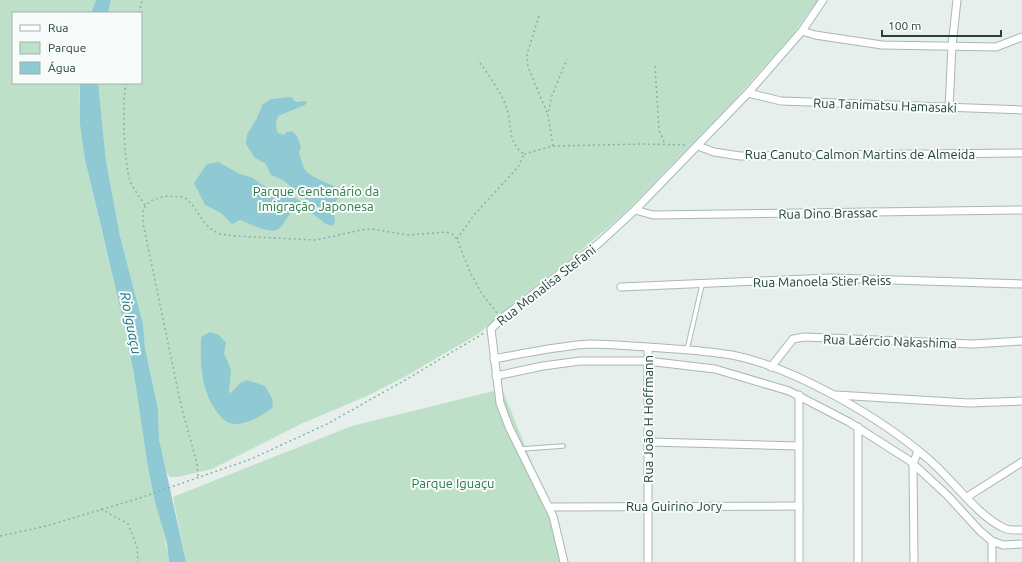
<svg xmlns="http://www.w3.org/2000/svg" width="1022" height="562" font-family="Ubuntu,sans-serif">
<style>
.green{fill:#bfe0c8}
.water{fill:#8ec9d4}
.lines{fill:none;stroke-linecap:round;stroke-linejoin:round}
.service-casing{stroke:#a8b8b2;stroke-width:5.5}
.minor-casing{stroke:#a8b8b2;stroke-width:9}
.path{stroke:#86b3a5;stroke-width:1.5;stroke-dasharray:2 3;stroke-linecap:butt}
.service{stroke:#fff;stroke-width:3.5}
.minor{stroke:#fff;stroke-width:7}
.labels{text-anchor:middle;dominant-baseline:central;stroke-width:4;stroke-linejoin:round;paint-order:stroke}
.street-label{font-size:13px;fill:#24423a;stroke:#f7fbf9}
.park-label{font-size:13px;fill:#2d7a4b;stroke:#f7fbf9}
.water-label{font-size:14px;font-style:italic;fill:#1c6f80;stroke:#f7fbf9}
</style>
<rect width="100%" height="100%" fill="#e6efeb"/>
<!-- green -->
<g class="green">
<path d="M 0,0 L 96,0 L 91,13 L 13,13 L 13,83 L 80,83 C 78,125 87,165 96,206 C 104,243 114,281 123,318 C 135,367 140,417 148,467 C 153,499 165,530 169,562 L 0,562 Z"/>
<path d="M 111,0 L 818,0 L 791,37 L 730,105 L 627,211 L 571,259 L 519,299 L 478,334 L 406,376 L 367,396 L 301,424 L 212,469 L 178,477 L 170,477 L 166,471 L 159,439 L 158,409 L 145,348 L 143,324 L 120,236 L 106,161 L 98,88 L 98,83 L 141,83 L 141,13 L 108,13 Z"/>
<path d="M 502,389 L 548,503 L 563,562 L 186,562 L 173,497 L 352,426 Z"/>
</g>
<!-- water -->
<g class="water">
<path d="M 96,0 L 111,0 L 108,13 L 91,13 Z"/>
<path d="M 80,83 L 98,83 L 106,161 L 120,236 L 143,324 L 145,348 L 158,409 L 159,439 L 186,562 L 169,562 L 167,544 L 155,502 L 148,468 L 134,374 L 123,320 L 85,159 L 80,124 Z"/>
<path d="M 291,97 L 296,102 L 307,101 L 305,105 L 278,116 L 276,123 L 277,132 L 283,135 L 287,132 L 292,131 L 297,136 L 301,147 L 299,152 C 300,157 302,163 304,168 C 310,179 331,182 342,192 C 341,197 339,197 336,201 C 333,207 334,215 335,222 L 332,226 L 326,224 L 304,207 C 281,210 288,235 267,230 C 257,228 249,223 240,220 L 232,224 L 221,213 L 205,205 L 194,183 L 207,164 L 218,162 L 240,174 L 253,178 L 262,185 L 276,191 L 285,192 L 302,202 L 310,204 L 312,202 L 307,200 L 283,180 L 271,175 L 266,164 L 255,158 L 246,144 L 247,134 L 256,120 L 263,104 L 271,99 Z"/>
<path d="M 210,332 L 219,335 L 226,343 L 224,353 L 231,370 L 229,392 L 231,393 L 240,383 L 247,380 L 265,386 L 272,398 L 273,407 C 263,415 248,425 234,424 C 229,424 224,420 221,417 C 201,395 200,365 201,337 Z"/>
</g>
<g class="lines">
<defs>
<g id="service">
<path d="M 687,350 L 702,285"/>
<path d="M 521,449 L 563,446"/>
</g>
<g id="minor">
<path d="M 802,31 L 815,35 L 882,45 L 996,47 L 1022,37"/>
<path d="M 748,93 L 781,101 L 1022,110"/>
<path d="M 949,108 L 952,46 L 957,0"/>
<path d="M 698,146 L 714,152 L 740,156 L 1022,153"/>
<path d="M 635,210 L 653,215 L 1022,210"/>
<path d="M 621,287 L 830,278 L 1022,284"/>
<path d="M 648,347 L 648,562"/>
<path d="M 494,359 C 526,353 557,346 590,344 C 609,344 628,346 647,347 C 675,349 704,350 732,355 C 793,367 878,416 926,457 C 951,477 976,515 1004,528 C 1009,531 1016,530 1022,530"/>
<path d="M 771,367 L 793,339 L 804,337 L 973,344 L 1022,341"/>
<path d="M 496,376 L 543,366 L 580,361 L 647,361 L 715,369 L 789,391 L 849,422 L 910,461 L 947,495 L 980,531 L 992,541 L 1003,545 L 1022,544"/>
<path d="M 799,395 L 799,562"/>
<path d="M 836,395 L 969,403 L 1022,401"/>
<path d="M 648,442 L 799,446"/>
<path d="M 967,497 L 1022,462"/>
<path d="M 549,507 L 799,506"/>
<path d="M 992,541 L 992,562"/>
<path d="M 564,562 L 553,516 L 509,427 L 500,403 L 491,329 L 501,319 L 598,244 L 635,210 L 748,93 L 802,31 L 823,0"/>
<path d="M 858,562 L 858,427"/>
<path d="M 914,562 L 913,464 L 918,451"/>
</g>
</defs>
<!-- service casing -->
<use href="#service" class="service-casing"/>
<!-- minor casing -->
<use href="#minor" class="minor-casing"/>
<!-- path -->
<g class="path">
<path d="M 139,13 L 142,0"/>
<path d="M 539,16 L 527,54 L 528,67 L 548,115"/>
<path d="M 655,66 L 659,130 L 665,144"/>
<path d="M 126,83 C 122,106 124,149 128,173 C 130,185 138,195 145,205"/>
<path d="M 553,146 L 548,115 L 551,98 L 567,59"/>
<path d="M 524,154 L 553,146 L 642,144 L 688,145"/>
<path d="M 457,239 L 474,215 L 518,167 L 524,154 C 506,141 513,124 506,106 C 499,89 488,74 478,60"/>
<path d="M 198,476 L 197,464 L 181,405 L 143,223 L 143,209 L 150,201 L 165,196 L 184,197 L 192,204 L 204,222 L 212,230 L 220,234 L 234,236 L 316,240 L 361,230 L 371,229 L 409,235 L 446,232 L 452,234 L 457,239 L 470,272 L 482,294 L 497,313"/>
<path d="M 101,509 L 128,524 L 137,547 L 138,562"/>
<path d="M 0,536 L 46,526 L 137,499 L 251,459 L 327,424 L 407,379 L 484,333"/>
</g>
<!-- service -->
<use href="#service" class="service"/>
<!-- minor -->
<use href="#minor" class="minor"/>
</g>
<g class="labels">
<!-- street labels -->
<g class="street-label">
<text transform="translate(885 105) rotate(2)">Rua Tanimatsu Hamasaki</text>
<text x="860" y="154">Rua Canuto Calmon Martins de Almeida</text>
<text transform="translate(828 213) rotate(-1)">Rua Dino Brassac</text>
<text transform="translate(822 281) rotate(-1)">Rua Manoela Stier Reiss</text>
<text transform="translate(546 285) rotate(-38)">Rua Monalisa Stefani</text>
<text transform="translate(890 341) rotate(2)">Rua Laércio Nakashima</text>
<text transform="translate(648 419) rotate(-90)">Rua João H Hoffmann</text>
<text x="674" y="506">Rua Guirino Jory</text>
</g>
<!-- park labels -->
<g class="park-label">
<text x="316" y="191">Parque Centenário da<tspan x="316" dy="15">Imigração Japonesa</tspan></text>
<text x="453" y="483">Parque Iguaçu</text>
</g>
<!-- water labels -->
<g class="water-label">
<text transform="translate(131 323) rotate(79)">Rio Iguaçu</text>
</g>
</g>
<!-- legend -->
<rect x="12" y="12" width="130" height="72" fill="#f7fbf9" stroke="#a3b1ad"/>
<rect x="20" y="25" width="20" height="6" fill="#ffffff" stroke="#a3b1ad"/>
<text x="48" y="32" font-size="12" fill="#24423a">Rua</text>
<rect x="20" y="42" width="20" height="12" fill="#bfe0c8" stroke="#a3b1ad"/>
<text x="48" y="52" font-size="12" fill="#24423a">Parque</text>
<rect x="20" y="62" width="20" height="12" fill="#8ec9d4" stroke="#a3b1ad"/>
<text x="48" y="72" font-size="12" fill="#24423a">Água</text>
<!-- scale -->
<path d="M882 30v6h119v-6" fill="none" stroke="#24423a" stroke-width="2"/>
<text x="888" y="30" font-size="12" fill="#24423a" stroke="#f7fbf9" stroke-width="3" paint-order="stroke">100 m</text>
</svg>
